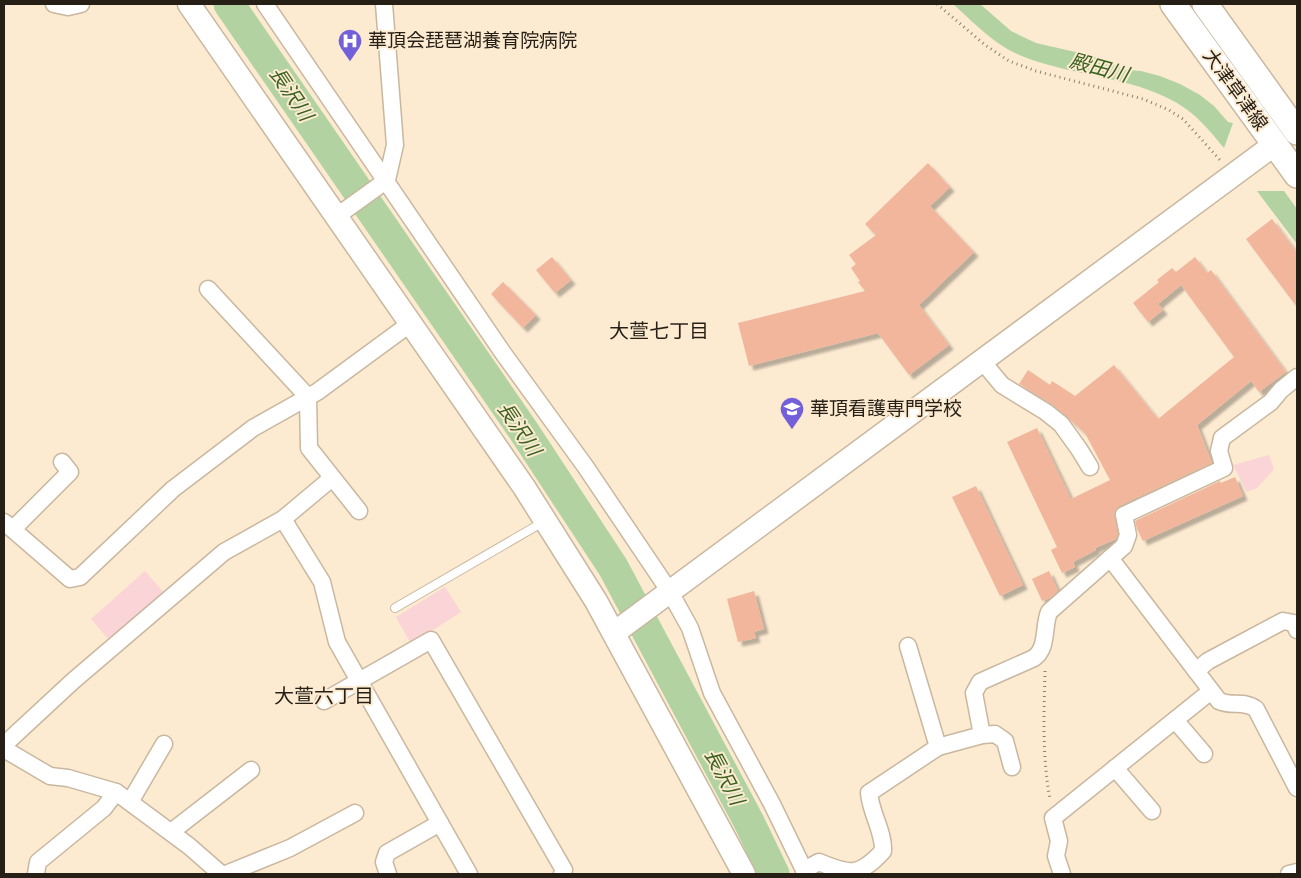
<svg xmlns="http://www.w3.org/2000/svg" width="1301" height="878" font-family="Karla,'Noto Sans JP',sans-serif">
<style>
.green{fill:#fad4d6}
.water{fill:#b2d3a1}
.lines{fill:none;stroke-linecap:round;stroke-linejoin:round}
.river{stroke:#b2d3a1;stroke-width:31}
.building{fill:#f1b69c;filter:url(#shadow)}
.lane-casing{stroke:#c9b79f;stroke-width:10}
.street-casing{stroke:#c9b79f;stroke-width:19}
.secondary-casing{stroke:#c9b79f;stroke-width:25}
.primary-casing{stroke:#c9b79f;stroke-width:28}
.path{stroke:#8b806f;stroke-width:3;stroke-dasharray:1 4;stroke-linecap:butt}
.lane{stroke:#fff;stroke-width:8}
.street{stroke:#fff;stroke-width:16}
.secondary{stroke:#fff;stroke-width:22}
.primary{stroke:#fff;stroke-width:25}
.labels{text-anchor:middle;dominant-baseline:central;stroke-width:4;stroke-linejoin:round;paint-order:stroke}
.poi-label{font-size:19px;fill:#251f16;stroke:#fcead1;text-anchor:start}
.street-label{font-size:19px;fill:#251f16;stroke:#fcead1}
.water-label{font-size:20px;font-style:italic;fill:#39621f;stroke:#fcead1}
.neighbourhood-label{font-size:20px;fill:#251f16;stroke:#fcead1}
</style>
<defs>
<filter id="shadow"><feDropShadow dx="4.5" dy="4.5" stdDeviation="1" flood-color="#0004"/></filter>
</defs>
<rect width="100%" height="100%" fill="#fcead1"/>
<!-- green -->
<g class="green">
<path d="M 1269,455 L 1274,469 L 1257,488 L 1247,492 L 1233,465 Z"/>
<path d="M 145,571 L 164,593 L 110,641 L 91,619 Z"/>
<path d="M 445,587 L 461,612 L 411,644 L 396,617 Z"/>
</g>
<!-- water -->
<g class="water">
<path d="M 953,4 L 980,4 L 1011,31 L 1036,43 L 1093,56 L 1127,70 L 1141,71 L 1160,76 L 1180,84 L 1200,95 L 1214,106 L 1228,122 L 1233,123 L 1224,148 C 1210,131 1196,114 1177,103 C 1129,74 1059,76 1009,50 C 988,38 971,20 953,4 Z"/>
<path d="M 1257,191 L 1284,191 L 1297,209 L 1297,244 Z"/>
</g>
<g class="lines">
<!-- river -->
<path class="river" d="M 229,4 L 523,430 L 613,567 L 749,822 L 774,874"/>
</g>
<!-- building -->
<g class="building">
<path d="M 928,163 L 950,187 L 930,206 L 974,252 L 919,305 L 949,345 L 909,375 L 878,333 L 749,366 L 738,323 L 865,291 L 858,282 L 860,281 L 851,268 L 856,264 L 849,255 L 876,235 L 865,224 Z"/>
<path d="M 1272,219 L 1297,253 L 1297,307 L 1246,239 Z"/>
<path d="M 552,257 L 571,280 L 555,293 L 536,270 Z"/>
<path d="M 1195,257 L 1207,273 L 1211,270 L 1286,372 L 1259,392 L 1251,381 L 1197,425 L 1212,463 L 1119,506 L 1114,513 L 1118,534 L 1116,539 L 1095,548 L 1096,550 L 1073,562 L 1075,567 L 1062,573 L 1051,550 L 1057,547 L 1007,442 L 1037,428 L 1071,499 L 1110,480 L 1085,433 L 1052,404 L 1019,384 L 1028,370 L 1050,385 L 1052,381 L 1075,396 L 1114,365 L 1158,419 L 1234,357 L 1181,285 L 1158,304 L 1163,310 L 1148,322 L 1133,303 L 1159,282 L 1157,280 L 1172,268 L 1176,272 Z"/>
<path d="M 503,282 L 536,315 L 523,328 L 491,294 Z"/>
<path d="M 1235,477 L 1243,496 L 1143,541 L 1137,529 L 1135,521 L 1220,481 L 1221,483 Z"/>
<path d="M 976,486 L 1023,585 L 1000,596 L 952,497 Z"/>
<path d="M 1049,571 L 1058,591 L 1050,598 L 1042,601 L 1032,579 Z"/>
<path d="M 754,591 L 764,629 L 754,632 L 756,638 L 738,642 L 727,599 Z"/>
</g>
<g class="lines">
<defs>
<path id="lane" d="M 395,608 L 545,521"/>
<g id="street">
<path d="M 54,4 L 68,7 L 81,4"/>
<path d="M 265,4 L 503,353 L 585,466 L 670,592 L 690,628 L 712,693 L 772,804 L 806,874"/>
<path d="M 337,216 L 387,180 L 395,145 L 384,4"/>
<path d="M 208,289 L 308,397 L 309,448 L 359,511"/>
<path d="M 982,361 L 1002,385 L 1046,412 L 1061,424 L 1079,449 L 1090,467"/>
<path d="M 283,519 L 322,582 L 337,642 L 469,874"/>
<path d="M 4,522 L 70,579 L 80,577 L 173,489 L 253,428 L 317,392 L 411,323"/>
<path d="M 13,529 L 70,472 L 62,462"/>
<path d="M 1110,558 L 1219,701 C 1232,707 1244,700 1256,709 L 1297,788"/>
<path d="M 908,646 L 938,747"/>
<path d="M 1196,671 L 1208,661 L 1283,621 L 1294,623 L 1297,630"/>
<path d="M 324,701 L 431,640 L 564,870 L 562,874"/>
<path d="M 1175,720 L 1204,754"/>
<path d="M 982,735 L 995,734 L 1005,741 L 1012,767"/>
<path d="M 4,745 L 73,681 L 224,552 L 283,519 L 332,478"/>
<path d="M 4,749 L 50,776 L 68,778 L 116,792 L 189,846 L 221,874"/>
<path d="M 1115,768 L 1152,811"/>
<path d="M 130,802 L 164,744"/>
<path d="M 171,832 L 251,770"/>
<path d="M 804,870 L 819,862 C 850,875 859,877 883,851 C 884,832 871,814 869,793 L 938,747 L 982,735 L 974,693 L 980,682 L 1034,658 C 1048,648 1043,627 1049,612 L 1124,546 L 1128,535 L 1124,515 L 1224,468 L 1219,451 L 1222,438 L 1271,402 L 1281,390 L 1297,377"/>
<path d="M 36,874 L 38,862 L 104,808 L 116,792"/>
<path d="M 226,874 L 290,848 L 355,813"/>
<path d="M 388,874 L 384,862 L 387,853 L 440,823"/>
<path d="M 1062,874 L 1056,856 L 1059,841 L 1053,818 L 1211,691"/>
<path d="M 1289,874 L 1297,872"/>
</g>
<g id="secondary">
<path d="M 189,4 L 524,487 L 596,601 L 744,874"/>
<path d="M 614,633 L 1275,144"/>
</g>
<g id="primary">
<path d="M 1173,4 L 1297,175"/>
<path d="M 1205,4 L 1297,132"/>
</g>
</defs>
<!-- lane casing -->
<use href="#lane" class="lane-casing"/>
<!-- street casing -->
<use href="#street" class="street-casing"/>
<!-- secondary casing -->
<use href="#secondary" class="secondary-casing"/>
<!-- primary casing -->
<use href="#primary" class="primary-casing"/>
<!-- path -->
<g class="path">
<path d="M 937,4 L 985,45 L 1009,61 L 1036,71 L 1143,99 L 1169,110 L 1183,119 L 1220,160"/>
<path d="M 1045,671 C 1044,713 1042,757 1050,799"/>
</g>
<!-- lane -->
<use href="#lane" class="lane"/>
<!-- street -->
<use href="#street" class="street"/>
<!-- secondary -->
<use href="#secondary" class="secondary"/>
<!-- primary -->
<use href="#primary" class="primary"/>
</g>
<!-- icons -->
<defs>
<symbol id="hospital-pin" viewBox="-11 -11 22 30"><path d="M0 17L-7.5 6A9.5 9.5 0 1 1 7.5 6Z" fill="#725fd9" stroke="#fcead1"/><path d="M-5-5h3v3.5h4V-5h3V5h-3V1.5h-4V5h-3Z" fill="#fff"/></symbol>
<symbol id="university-pin" viewBox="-11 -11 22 30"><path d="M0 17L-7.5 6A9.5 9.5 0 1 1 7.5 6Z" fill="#725fd9" stroke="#fcead1"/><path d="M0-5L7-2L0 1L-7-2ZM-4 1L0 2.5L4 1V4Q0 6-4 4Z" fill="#fff"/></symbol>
</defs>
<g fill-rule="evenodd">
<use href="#hospital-pin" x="336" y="27" width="28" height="38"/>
<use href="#university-pin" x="778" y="395" width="28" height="38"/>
</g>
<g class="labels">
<!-- poi labels -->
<g class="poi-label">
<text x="368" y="41">華頂会琵琶湖養育院病院</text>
<text x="810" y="409">華頂看護専門学校</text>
</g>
<!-- street labels -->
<g class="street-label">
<text transform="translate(1235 90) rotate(54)">大津草津線</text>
</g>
<!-- water labels -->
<g class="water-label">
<text transform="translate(1099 68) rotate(15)">殿田川</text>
<text transform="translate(291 94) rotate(56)">長沢川</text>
<text transform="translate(519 429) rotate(56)">長沢川</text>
<text transform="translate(724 777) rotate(62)">長沢川</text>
</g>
<!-- neighbourhood labels -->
<g class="neighbourhood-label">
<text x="659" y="331">大萱七丁目</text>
<text x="324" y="696">大萱六丁目</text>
</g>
</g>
<!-- border -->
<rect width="1301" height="878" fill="none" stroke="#251f16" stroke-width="10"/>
</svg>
